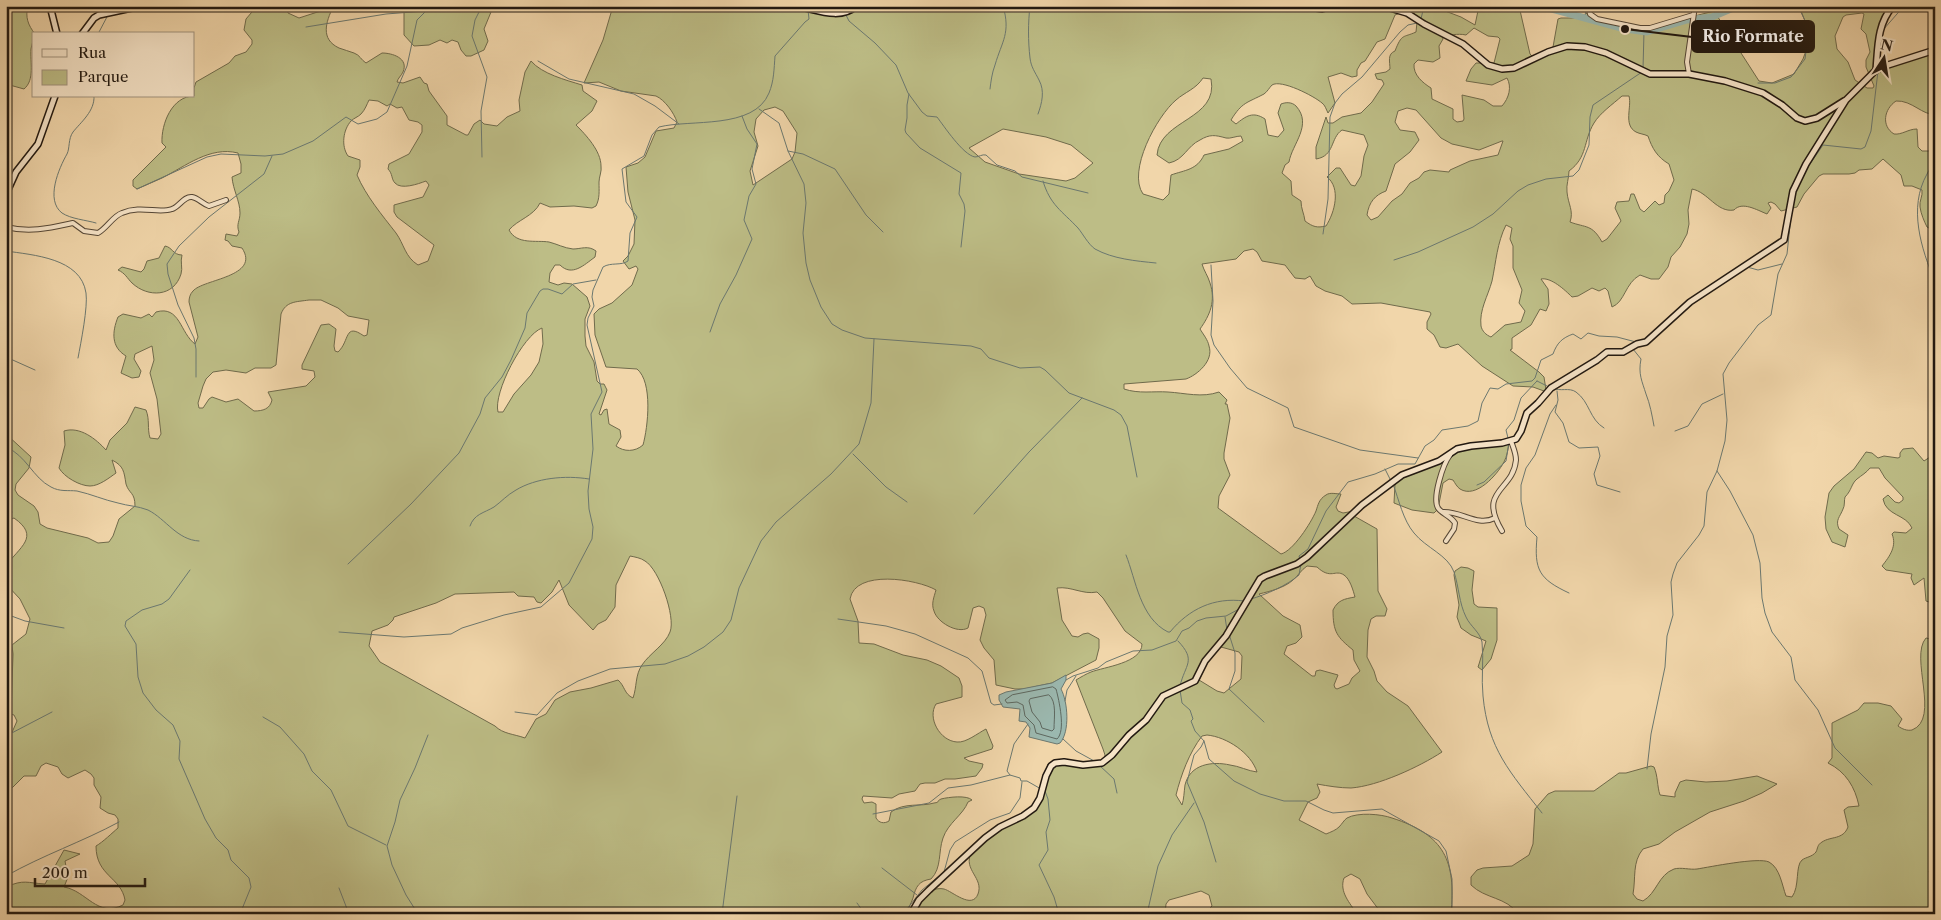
<svg xmlns="http://www.w3.org/2000/svg" width="1941" height="920" font-family="'Libre Caslon Text',serif">
<style>
.green{fill:#bdbd86;stroke:#706b4c;fill-rule:evenodd}
.water{fill:#9bb8af;stroke:#6b7870}
.lines{fill:none;stroke-linecap:round;stroke-linejoin:round}
.shore{stroke:#5e6860;stroke-width:1}
.stream{stroke:#6b7870;stroke-width:1}
.river{stroke:#9bb8af;stroke-width:7}
.street-casing{stroke:#564837;stroke-width:6}
.secondary-casing{stroke:#221911;stroke-width:8}
.street{stroke:#f6e4c8;stroke-width:4}
.secondary{stroke:#f6e4c8;stroke-width:5}
.leader{fill:none;stroke:#221911;stroke-width:2}
.callout-dot{fill:#221911;stroke:#f6e4c8;stroke-width:2}
.callout{fill:#221911;stroke:#221911;stroke-width:2}
.callout-label{font-size:16px;text-anchor:middle;font-weight:bold;fill:#fff}
</style>
<rect width="100%" height="100%" fill="#f1d6aa"/>
<filter id="stains"><feTurbulence type="fractalNoise" baseFrequency=".004" numOctaves="4"/><feColorMatrix values="0 0 0 0 .2 0 0 0 0 .09 0 0 0 0 .02 0 0 0 .5 -.17"/></filter>
<radialGradient id="worn" r=".72"><stop offset=".6" stop-color="#630" stop-opacity="0"/><stop offset="1" stop-color="#630" stop-opacity=".3"/></radialGradient>
<!-- green -->
<g class="green">
<path d="M 6,6 L 28,6 C 25,17 28,25 35,34 C 34,37 32,44 31,49 C 30,62 35,80 24,89 L 6,84 Z"/>
<path d="M 257,6 L 287,6 L 288,13 L 299,18 L 333,7 C 326,22 320,39 339,48 C 344,50 349,51 354,53 C 360,55 361,60 366,63 L 382,53 C 392,53 409,58 403,72 C 401,76 398,78 397,82 L 403,83 L 420,77 L 424,83 L 427,84 L 429,91 L 447,116 L 447,125 L 466,135 L 468,135 L 474,124 L 480,120 L 484,124 L 497,126 L 507,117 L 520,111 L 519,100 L 525,72 L 531,61 C 542,74 566,80 582,85 L 583,91 L 597,101 L 592,111 L 576,125 C 586,135 601,151 601,166 C 602,171 599,177 599,182 C 599,191 600,198 596,206 L 592,208 L 574,206 L 550,207 L 540,203 C 534,216 517,220 509,230 C 517,245 536,240 549,242 C 557,244 564,248 573,249 C 581,249 588,245 596,251 L 595,257 C 584,265 572,277 560,265 L 555,265 L 550,273 L 549,282 L 558,285 L 564,283 L 572,284 L 587,297 L 590,306 L 585,319 L 585,336 L 586,346 L 594,362 L 597,381 L 600,384 L 604,384 L 607,390 L 599,414 L 601,415 L 604,410 L 607,409 L 609,424 L 620,430 L 621,437 L 616,446 C 624,452 635,452 643,445 C 648,427 653,382 637,369 L 606,367 L 595,335 L 594,314 L 599,309 L 612,303 L 632,285 L 638,269 L 636,266 L 629,269 L 623,261 L 628,256 L 634,244 L 635,220 L 628,192 L 626,167 L 638,163 L 645,157 L 656,131 L 674,128 L 677,122 C 674,113 665,100 656,96 L 621,91 L 599,82 L 584,83 L 603,40 L 613,6 L 1432,6 L 1461,17 L 1475,25 L 1479,6 L 1519,6 L 1530,54 L 1533,57 L 1553,47 L 1558,19 L 1561,18 L 1581,18 L 1587,13 L 1594,19 L 1648,28 L 1714,11 L 1759,81 L 1772,83 L 1794,74 L 1803,59 L 1807,48 L 1809,31 L 1799,6 L 1894,6 L 1883,19 L 1877,65 L 1880,69 L 1935,51 L 1935,114 C 1923,116 1912,100 1896,101 C 1884,109 1881,126 1894,134 C 1902,135 1908,129 1917,129 L 1918,147 L 1922,151 L 1929,151 L 1935,140 L 1935,231 L 1927,227 C 1924,221 1921,214 1920,207 C 1919,201 1923,196 1922,190 L 1912,186 L 1904,186 L 1901,175 L 1883,159 L 1872,169 L 1859,170 L 1855,173 L 1849,174 L 1823,174 L 1819,176 L 1804,194 L 1797,207 L 1781,211 L 1775,204 L 1771,202 L 1768,203 L 1771,208 L 1767,214 C 1757,210 1742,201 1734,210 C 1717,213 1708,192 1692,189 L 1688,210 L 1689,224 L 1687,234 L 1680,247 L 1671,257 L 1668,267 L 1659,279 L 1651,279 L 1640,275 C 1625,283 1625,302 1612,307 L 1608,291 L 1605,288 L 1599,291 L 1592,288 L 1578,296 L 1572,297 C 1565,290 1551,277 1541,279 L 1548,289 L 1549,304 L 1546,311 L 1540,309 L 1531,325 L 1512,338 L 1512,349 L 1510,350 L 1539,372 L 1544,377 L 1546,390 L 1544,391 L 1533,387 L 1513,386 L 1482,366 L 1458,344 L 1446,348 L 1440,347 L 1434,335 L 1427,329 L 1427,322 L 1431,314 L 1430,312 L 1381,303 L 1352,304 L 1342,296 L 1325,291 L 1316,286 L 1310,276 L 1305,279 L 1295,278 L 1285,265 L 1262,261 L 1257,252 L 1253,249 L 1244,251 L 1236,259 L 1202,264 C 1204,271 1208,276 1210,283 C 1216,301 1210,315 1200,329 C 1203,334 1208,340 1209,346 C 1214,361 1197,375 1186,379 L 1124,384 L 1124,389 C 1139,394 1153,391 1168,392 C 1185,393 1202,398 1219,392 L 1227,400 L 1225,404 L 1227,404 L 1230,418 L 1224,453 L 1224,459 L 1230,475 L 1219,496 L 1218,508 L 1281,554 C 1293,551 1311,523 1316,511 C 1318,505 1319,499 1326,495 C 1330,492 1336,494 1341,494 L 1336,507 L 1338,511 L 1343,513 L 1354,511 L 1354,516 L 1377,529 L 1378,591 L 1387,609 L 1385,616 L 1376,616 L 1371,619 L 1368,630 L 1367,657 L 1374,671 L 1377,681 L 1387,692 L 1408,706 L 1442,752 C 1419,767 1378,786 1351,788 C 1340,788 1328,786 1317,784 L 1320,792 L 1317,798 L 1308,802 L 1299,820 L 1326,834 C 1331,832 1336,830 1339,827 C 1342,824 1344,820 1347,818 C 1358,812 1381,814 1392,818 C 1445,835 1456,861 1451,914 L 1382,914 L 1367,894 L 1360,879 L 1351,874 L 1344,878 C 1339,892 1350,903 1357,914 L 1189,914 L 1208,910 L 1212,906 L 1209,895 L 1201,891 L 1169,900 L 1166,904 L 1165,914 L 915,914 L 919,903 L 932,890 C 936,889 940,888 944,889 C 952,891 972,910 978,894 C 984,878 963,870 971,853 L 996,828 L 1030,811 L 1041,792 L 1048,764 L 1094,763 L 1104,760 L 1105,755 L 1103,749 L 1076,680 C 1081,677 1086,674 1091,672 C 1104,667 1142,663 1142,644 L 1125,631 L 1103,598 L 1097,592 C 1083,595 1071,586 1057,588 L 1062,620 L 1072,636 L 1078,637 L 1083,634 L 1088,633 L 1099,639 L 1099,648 L 1096,660 L 1052,683 L 1024,689 L 1015,689 L 996,685 L 994,660 L 984,648 L 980,640 L 986,615 L 984,608 L 979,606 L 973,608 L 968,628 C 957,634 937,622 934,611 C 931,604 934,597 936,590 C 917,579 855,569 850,599 L 858,621 L 859,643 L 874,644 L 903,655 L 927,660 L 941,666 L 959,678 L 962,686 L 962,697 L 936,704 C 927,718 940,741 957,742 C 966,743 978,733 986,729 L 993,746 L 992,749 L 964,758 L 969,761 L 983,764 L 982,768 L 976,776 L 955,779 L 945,779 L 935,783 L 925,783 L 920,784 L 915,791 L 899,794 L 892,798 L 863,796 L 862,799 L 864,803 L 872,802 L 876,804 L 876,818 C 879,823 884,824 889,821 L 891,812 C 904,802 921,807 934,803 C 941,802 935,802 941,799 C 949,797 967,795 972,800 L 968,802 C 963,815 948,823 943,838 C 938,852 942,868 931,879 C 919,881 916,886 913,898 C 911,904 908,908 907,914 L 6,914 L 6,887 C 24,879 27,883 45,884 L 64,850 L 80,854 L 65,861 L 68,877 L 64,887 C 87,891 97,918 123,905 L 125,900 C 121,877 96,876 96,846 C 103,842 112,833 118,828 L 118,819 L 115,815 L 108,813 L 100,808 L 101,797 L 94,785 L 94,778 L 91,774 L 85,770 L 68,778 L 62,774 L 58,767 L 46,763 L 41,766 L 36,776 L 24,776 L 9,791 L 6,791 L 6,746 L 17,721 L 14,715 L 11,714 L 13,654 L 12,645 L 26,634 L 30,619 L 20,599 L 6,584 L 6,566 C 19,547 41,537 14,518 L 6,521 L 6,434 L 31,457 L 29,468 L 16,484 L 15,490 L 18,495 L 34,506 L 38,512 L 40,524 L 47,528 L 88,538 L 98,543 L 109,542 L 113,536 L 119,519 L 135,506 C 135,492 129,494 126,484 C 124,472 124,466 112,460 L 116,473 C 109,478 99,486 90,486 C 80,486 64,477 59,468 L 65,445 L 64,431 C 80,426 96,439 106,450 L 110,440 L 127,423 L 135,407 L 146,410 C 150,420 147,428 150,438 L 158,439 L 161,434 L 157,399 L 150,373 L 154,360 L 152,346 L 135,354 L 134,359 L 141,371 L 139,377 L 132,378 L 121,373 L 126,356 C 111,347 112,332 118,317 L 123,314 L 141,318 L 149,314 L 152,317 L 156,312 C 180,305 180,333 195,344 L 198,337 L 189,302 C 189,298 190,294 193,291 C 203,279 261,277 242,248 L 232,246 L 228,241 L 225,240 L 226,234 L 237,236 L 239,232 C 236,224 240,221 240,213 C 240,201 233,190 232,177 L 241,173 L 241,164 L 238,153 C 210,146 186,166 162,178 C 154,182 145,185 137,189 L 133,186 L 133,180 L 166,147 L 162,143 C 161,124 172,96 194,96 L 194,88 L 196,82 L 229,63 L 235,56 L 246,52 L 252,44 L 252,40 L 244,30 L 246,19 ZM 1400,13 L 1417,22 L 1416,32 C 1403,38 1402,33 1395,51 C 1387,54 1390,62 1390,69 L 1386,72 L 1375,74 L 1377,79 L 1382,80 L 1384,84 L 1372,102 L 1361,113 L 1342,117 L 1333,123 L 1328,123 L 1326,117 L 1316,147 L 1316,159 C 1335,156 1330,138 1342,130 L 1364,135 L 1368,145 L 1364,156 L 1361,176 L 1355,186 L 1351,185 L 1340,168 L 1336,168 L 1327,177 C 1341,188 1335,212 1326,226 C 1317,228 1313,227 1305,221 C 1304,213 1301,209 1301,201 L 1292,195 L 1291,181 L 1282,173 L 1285,165 L 1289,162 C 1292,144 1313,125 1296,106 C 1292,102 1286,102 1281,104 L 1278,113 L 1284,130 L 1278,137 L 1268,135 L 1265,119 C 1253,111 1246,116 1236,124 L 1231,120 C 1242,102 1247,103 1264,94 C 1268,91 1269,88 1272,85 C 1281,79 1314,96 1322,103 C 1325,105 1326,109 1328,113 L 1335,103 L 1328,77 L 1341,73 L 1352,77 L 1357,76 L 1357,70 L 1361,63 L 1365,61 L 1377,42 L 1385,39 L 1395,15 ZM 1862,13 L 1864,14 L 1861,29 L 1866,34 L 1870,52 L 1866,60 L 1866,67 L 1874,86 L 1873,88 L 1867,88 L 1855,80 L 1848,62 L 1837,49 L 1835,36 L 1843,17 L 1846,15 ZM 1474,28 L 1488,36 L 1498,37 L 1500,39 L 1494,63 L 1476,63 L 1471,69 L 1466,81 L 1492,85 L 1507,78 C 1512,87 1509,98 1502,106 L 1493,106 L 1484,100 L 1462,95 L 1464,119 L 1463,121 L 1457,122 L 1453,119 L 1453,109 L 1432,99 L 1431,88 C 1423,83 1413,75 1414,64 L 1418,60 L 1433,62 L 1440,58 L 1439,46 L 1443,39 L 1442,35 C 1450,36 1457,33 1466,35 ZM 1203,78 L 1211,79 C 1219,120 1160,119 1157,155 L 1169,163 C 1184,160 1187,146 1200,140 C 1210,134 1215,135 1226,138 C 1230,139 1236,136 1241,136 L 1243,141 L 1229,149 L 1204,155 C 1197,170 1185,170 1171,175 L 1169,194 L 1163,200 L 1143,194 C 1127,171 1157,116 1176,100 C 1185,92 1196,89 1203,78 ZM 1622,96 L 1629,96 C 1632,107 1623,125 1636,132 C 1640,134 1644,134 1648,136 C 1652,148 1657,157 1669,164 L 1674,180 L 1669,191 L 1665,195 L 1664,203 L 1659,205 L 1655,201 L 1644,212 L 1640,209 L 1634,194 L 1631,194 L 1629,201 L 1617,202 L 1615,208 L 1621,221 L 1607,239 L 1602,242 C 1592,224 1586,228 1570,222 C 1574,211 1568,204 1567,192 C 1566,185 1569,178 1569,171 C 1588,157 1583,141 1594,123 C 1600,113 1613,104 1622,96 ZM 369,100 L 378,101 L 387,106 L 390,104 L 397,108 L 402,107 L 409,120 L 418,122 L 422,125 L 422,132 L 409,154 L 389,164 L 388,169 C 393,174 391,179 395,183 C 401,190 418,184 426,181 L 429,185 L 423,197 L 394,205 L 394,212 L 397,217 L 434,245 L 428,261 L 418,265 C 405,257 404,244 396,233 C 382,215 366,196 357,175 L 360,167 L 360,160 L 348,156 C 341,146 343,130 351,121 C 354,118 358,117 361,114 C 365,110 367,104 369,100 ZM 775,107 L 783,111 L 797,133 L 795,152 L 792,159 L 753,185 L 750,171 L 758,146 L 754,132 L 756,119 L 764,110 ZM 1407,108 L 1416,110 L 1441,138 L 1452,144 L 1479,150 L 1502,141 L 1503,141 L 1498,155 L 1470,161 L 1450,170 L 1449,172 L 1430,170 L 1424,172 L 1419,178 L 1410,183 L 1402,194 L 1392,201 L 1378,217 L 1371,220 L 1367,215 C 1369,202 1375,195 1386,191 L 1395,164 L 1410,152 L 1419,140 L 1415,132 L 1400,130 L 1395,122 L 1398,111 ZM 1003,129 L 1046,137 L 1071,145 L 1093,163 L 1075,178 L 1066,181 L 1019,174 L 985,162 L 969,148 ZM 1506,225 L 1512,228 L 1510,239 L 1513,246 L 1513,268 L 1522,290 L 1519,303 L 1525,311 L 1521,322 L 1505,325 L 1491,337 C 1486,335 1482,331 1481,326 C 1479,310 1488,296 1492,281 C 1496,262 1497,243 1506,225 ZM 309,300 L 321,300 L 338,308 L 348,316 L 369,320 L 367,335 L 364,336 C 344,322 350,341 338,352 L 335,351 L 334,346 L 336,329 L 329,324 L 321,325 L 302,365 L 302,369 L 314,371 L 315,377 L 306,386 L 268,392 L 272,400 C 270,409 263,411 254,411 L 238,399 L 226,402 L 212,397 L 209,399 L 203,408 L 199,408 L 198,403 L 203,386 L 206,379 L 213,372 L 226,370 L 246,373 L 255,368 L 271,368 L 276,365 L 281,314 C 286,301 296,302 309,300 ZM 542,328 L 543,344 L 539,362 L 531,375 L 514,394 L 503,412 L 498,412 C 493,393 523,335 542,328 ZM 630,556 C 635,557 641,558 645,561 C 659,569 676,617 670,632 C 665,645 650,653 642,665 C 635,675 637,687 633,698 C 624,694 625,686 618,680 L 591,688 L 570,692 L 555,700 L 546,714 L 536,719 L 525,738 C 514,734 503,734 495,726 L 380,662 L 369,646 L 372,631 L 388,625 L 393,620 L 394,617 L 436,603 L 455,594 L 514,592 L 518,596 L 534,597 L 537,602 L 541,603 L 552,592 L 559,580 L 569,605 L 593,630 L 598,624 L 606,620 L 615,607 L 616,585 ZM 1307,566 L 1317,567 C 1331,580 1335,569 1344,575 C 1350,579 1353,590 1355,597 C 1344,599 1338,600 1333,610 C 1333,632 1337,637 1353,650 L 1354,660 L 1360,671 L 1352,678 L 1349,684 L 1337,689 L 1335,688 L 1334,685 L 1338,675 L 1320,670 L 1316,671 L 1315,676 L 1312,676 L 1284,654 L 1287,646 L 1296,643 L 1302,637 L 1300,625 L 1283,616 L 1260,595 L 1259,594 C 1271,591 1284,588 1293,580 C 1298,576 1301,570 1307,566 ZM 1221,647 L 1239,652 L 1242,656 L 1241,679 L 1224,693 L 1217,691 L 1199,680 L 1210,657 ZM 1207,735 C 1227,737 1251,753 1257,772 C 1248,771 1239,766 1230,765 C 1212,761 1190,764 1185,785 C 1184,792 1184,799 1182,805 L 1176,795 C 1181,775 1189,753 1202,736 Z"/>
<path d="M 459,6 L 491,12 L 484,29 L 488,41 L 484,50 L 471,56 L 466,56 L 461,50 L 458,42 L 452,40 L 447,43 L 440,40 L 429,45 L 414,46 L 404,35 L 404,7 Z"/>
<path d="M 165,246 C 172,247 173,255 182,255 C 180,262 183,268 181,274 C 174,297 148,298 132,283 C 127,278 125,273 118,270 L 122,267 L 141,272 L 144,269 L 147,261 L 159,258 Z"/>
<path d="M 1509,443 C 1508,450 1507,456 1504,462 C 1497,475 1476,499 1460,489 C 1457,487 1455,483 1453,480 L 1449,479 L 1443,483 L 1438,509 L 1434,513 L 1412,510 L 1394,503 L 1395,484 L 1404,471 L 1433,463 L 1460,446 Z"/>
<path d="M 1935,446 L 1935,604 L 1926,601 L 1924,578 L 1914,585 L 1911,578 L 1912,574 L 1886,570 L 1882,566 C 1890,556 1897,546 1892,534 L 1894,532 L 1906,533 L 1912,528 C 1906,514 1886,516 1883,499 L 1888,495 L 1895,502 L 1899,503 L 1903,500 L 1903,497 L 1885,478 L 1879,468 L 1870,468 C 1866,473 1862,475 1857,479 C 1851,484 1852,490 1845,497 C 1844,500 1845,506 1843,509 C 1840,517 1835,520 1839,529 L 1848,535 L 1845,547 L 1832,542 L 1826,529 L 1825,517 L 1829,493 L 1834,486 L 1854,469 L 1866,452 L 1872,453 L 1878,458 L 1884,456 L 1898,458 L 1900,457 L 1900,453 L 1903,449 L 1913,448 L 1924,461 L 1930,457 Z"/>
<path d="M 1461,567 L 1468,568 L 1474,571 L 1472,590 L 1474,604 L 1478,607 L 1497,608 L 1497,640 L 1491,659 L 1482,670 L 1478,667 L 1479,664 L 1486,641 L 1471,635 L 1461,628 L 1457,617 L 1459,605 L 1454,575 L 1455,571 Z"/>
<path d="M 1926,638 L 1931,639 L 1935,643 L 1935,858 L 1929,872 L 1935,879 L 1935,890 L 1932,893 L 1929,914 L 1518,914 C 1507,897 1485,899 1471,885 L 1471,877 L 1477,870 L 1483,868 L 1512,866 L 1529,855 L 1533,844 L 1535,809 L 1548,794 L 1555,791 L 1594,791 L 1619,773 L 1626,773 L 1651,766 L 1654,767 C 1658,776 1657,786 1660,795 L 1675,797 L 1675,793 L 1680,782 L 1686,780 L 1706,782 L 1727,781 L 1757,776 L 1777,784 L 1762,793 L 1744,801 L 1710,812 L 1675,832 L 1659,844 L 1643,849 C 1632,862 1636,878 1633,894 L 1637,899 L 1643,901 C 1657,893 1658,875 1674,869 C 1681,867 1690,870 1697,869 C 1710,867 1758,857 1769,862 C 1780,868 1782,885 1786,896 L 1792,897 C 1800,886 1795,866 1802,860 C 1806,857 1812,857 1816,852 C 1818,848 1817,845 1822,842 C 1831,836 1843,840 1848,827 L 1844,810 L 1848,807 L 1859,806 C 1855,787 1846,772 1828,763 L 1832,758 L 1832,723 L 1858,710 L 1864,703 L 1878,703 L 1891,706 L 1902,719 L 1898,726 C 1902,729 1907,731 1912,730 C 1941,719 1909,657 1926,638 Z"/>
</g>
<!-- water -->
<path class="water" d="M 1066,675 L 1066,680 L 1061,689 C 1068,702 1070,732 1060,743 L 1057,744 L 1029,737 L 1030,728 L 1026,722 L 1019,721 L 1020,709 L 1003,707 L 999,700 L 999,695 L 1006,692 L 1052,683 Z"/>
<g class="lines">
<!-- shore -->
<g class="shore">
<path d="M 1053,687 L 1056,689 C 1059,700 1066,731 1057,739 L 1036,733 L 1034,725 L 1025,716 L 1023,705 L 1017,702 L 1007,703 L 1005,700 L 1012,695 Z"/>
<path d="M 1049,695 C 1057,701 1054,718 1054,729 L 1052,731 L 1042,728 L 1040,722 L 1032,712 L 1029,701 L 1030,699 Z"/>
</g>
<!-- stream -->
<g class="stream">
<path d="M 117,6 L 123,7"/>
<path d="M 482,6 L 475,20 L 472,36 L 487,77 L 481,111 L 482,157"/>
<path d="M 843,6 L 844,11"/>
<path d="M 1030,6 C 1028,23 1028,41 1030,58 C 1031,67 1035,72 1039,80 C 1045,91 1042,103 1038,114"/>
<path d="M 113,8 L 114,6"/>
<path d="M 846,15 L 849,21 L 875,43 L 896,65 L 908,93 L 922,112 L 927,116 L 937,117 C 944,126 963,155 975,157 C 979,157 982,154 986,155 L 997,165 L 1015,171 L 1022,177 L 1088,193"/>
<path d="M 1585,18 L 1586,6"/>
<path d="M 1421,19 L 1424,6"/>
<path d="M 306,27 L 386,14 L 425,11"/>
<path d="M 1883,30 L 1904,6"/>
<path d="M 98,34 L 108,15"/>
<path d="M 538,61 L 569,79 L 634,94 L 655,106 L 679,124"/>
<path d="M 1643,69 L 1644,32"/>
<path d="M 1758,83 L 1775,83 L 1791,77 L 1805,59 L 1809,29 L 1798,6"/>
<path d="M 990,89 C 991,81 992,73 995,65 C 1002,41 1011,33 1003,6"/>
<path d="M 909,94 L 907,105 L 907,118 L 905,130 L 906,133 L 920,148 L 961,173 L 959,194 L 964,204 L 965,211 L 961,247"/>
<path d="M 94,96 C 95,111 81,122 73,132 C 68,139 70,148 67,154 C 59,168 45,200 62,213 C 71,219 86,220 96,223"/>
<path d="M 759,109 L 779,123 L 788,151 L 804,184 L 806,203 L 803,233 L 806,263 L 810,280 L 821,307 L 832,324 L 842,330 L 865,338 L 971,346 L 981,349 L 989,358 L 1020,368 L 1040,367 L 1045,370 L 1069,393 L 1114,410 L 1121,415 L 1127,426 L 1137,477"/>
<path d="M 1935,119 L 1932,130 L 1935,136"/>
<path d="M 788,151 L 803,154 L 835,169 L 866,215 L 883,232"/>
<path d="M 1935,161 C 1931,165 1930,169 1927,174 C 1908,208 1921,248 1935,282"/>
<path d="M 1806,170 L 1823,145 L 1861,149 L 1865,147 L 1871,131 L 1878,71"/>
<path d="M 1043,181 C 1050,205 1062,211 1078,228 C 1083,234 1088,244 1095,249 C 1113,259 1136,261 1156,263"/>
<path d="M 137,189 L 207,157 L 221,154 L 265,156 L 283,154 L 313,141 L 346,117 L 358,124 L 377,119 L 387,112 L 407,66 L 417,20 L 426,11 L 435,6"/>
<path d="M 1794,197 L 1797,189"/>
<path d="M 1323,234 L 1328,199 L 1330,117 L 1335,103 L 1342,94 L 1362,77 L 1400,32 L 1408,25 L 1417,23"/>
<path d="M 6,251 C 33,255 81,258 86,293 C 88,307 81,342 78,358"/>
<path d="M 1394,260 L 1418,252 L 1473,227 L 1493,214 L 1518,191 L 1528,185 L 1546,179 L 1573,176 L 1579,170 L 1589,145 L 1590,117 L 1593,105 L 1642,72"/>
<path d="M 1211,265 L 1213,301 L 1211,335 L 1214,345 L 1230,368 L 1247,388 L 1288,408 L 1294,427 L 1297,428 L 1360,450 L 1418,458"/>
<path d="M 1747,267 L 1758,270 L 1782,264"/>
<path d="M 6,268 L 8,278 L 6,285"/>
<path d="M 710,332 L 720,304 L 736,275 L 752,239 L 744,220 L 749,196 L 756,184 L 752,169 L 757,144 L 747,129 L 742,116"/>
<path d="M 1633,349 L 1641,359 C 1638,374 1642,381 1646,394 C 1650,404 1652,415 1654,426"/>
<path d="M 6,357 L 35,370"/>
<path d="M 196,377 L 196,349 L 194,338 L 178,305 L 168,274 L 167,264 L 179,246 L 209,217 L 264,174 L 272,156"/>
<path d="M 1537,381 L 1549,387"/>
<path d="M 1553,388 C 1560,392 1569,387 1576,392 C 1590,402 1589,419 1604,428"/>
<path d="M 1557,391 L 1558,400 L 1555,412 L 1563,423 L 1569,442 L 1579,448 L 1598,447 L 1600,456 L 1594,474 L 1597,485 L 1620,492"/>
<path d="M 1556,405 L 1550,414 L 1535,455 L 1526,468 L 1521,485 L 1521,501 L 1526,526 L 1537,537 C 1534,570 1539,579 1569,593"/>
<path d="M 1675,431 L 1688,426 L 1702,404 L 1723,394"/>
<path d="M 1508,438 L 1506,430 L 1514,420 L 1521,398 L 1537,381"/>
<path d="M 6,447 C 26,455 33,478 51,487 C 60,492 68,490 77,491 C 91,494 104,500 118,503 C 128,506 138,506 148,510 C 166,519 177,540 199,541"/>
<path d="M 853,454 L 886,487 L 907,502"/>
<path d="M 1385,469 L 1391,481"/>
<path d="M 1717,471 L 1730,491 L 1753,535 L 1760,563 L 1762,598 L 1765,613 L 1772,632 L 1791,657 L 1795,680 L 1818,710 L 1835,748 L 1872,785"/>
<path d="M 1393,484 C 1399,500 1403,520 1414,533 C 1426,548 1448,555 1454,572 C 1459,587 1459,603 1466,617 C 1470,626 1480,632 1482,642 C 1484,660 1481,678 1483,696 C 1488,749 1510,772 1542,813"/>
<path d="M 1477,485 L 1484,482 L 1506,461 L 1509,442"/>
<path d="M 974,514 L 1029,452 L 1082,398"/>
<path d="M 470,526 C 474,514 484,513 494,507 C 501,502 507,495 516,490 C 536,478 565,475 589,479"/>
<path d="M 6,528 L 12,512"/>
<path d="M 1126,555 C 1136,580 1140,618 1168,632 L 1170,632 C 1189,609 1214,597 1244,601"/>
<path d="M 1300,560 L 1299,556 L 1308,549 L 1326,511 L 1348,482 L 1375,474 L 1398,464 L 1415,464 L 1425,446 L 1434,440 L 1442,430 L 1468,426 L 1478,421 L 1482,403 L 1490,388 L 1498,389 L 1506,384 L 1532,381 L 1535,378 L 1541,360 L 1553,354 C 1557,343 1562,338 1573,334 L 1581,339 L 1588,333 L 1599,336 L 1617,337 L 1636,342"/>
<path d="M 348,564 L 411,504 L 459,453 L 480,414 L 485,398 L 502,377 L 511,360 L 525,328 L 527,313 L 540,291 L 543,289 L 548,289 L 562,294 L 573,284 L 596,280"/>
<path d="M 190,570 L 169,599 L 162,604 L 142,610 L 126,621 L 125,626 L 136,644 L 138,677 L 143,693 L 156,710 L 173,725 L 180,741 L 179,759 L 205,819 L 216,838 L 228,850 L 231,860 L 249,878 L 251,887 L 240,914"/>
<path d="M 1251,599 C 1265,595 1288,585 1299,575 L 1301,564"/>
<path d="M 6,614 L 25,621 L 64,628"/>
<path d="M 1225,617 L 1227,630"/>
<path d="M 838,619 L 886,626 L 915,634 L 968,658 L 982,671 L 991,703 L 994,705 L 1002,704"/>
<path d="M 339,632 L 404,637 L 451,634 L 462,628 L 504,615 L 541,607 L 569,583 L 592,539 L 593,527 L 589,509 L 588,491 L 593,449 L 591,414 L 602,392 L 587,325 L 588,318 L 594,306 L 592,297 L 593,290 L 603,267 C 611,262 621,266 628,261 L 630,233 L 637,217 L 626,202 L 622,169 L 644,156 L 652,135 L 659,127 C 690,119 754,130 769,93 C 774,81 774,69 775,56 L 805,22 L 809,19 L 808,10"/>
<path d="M 1229,634 L 1235,653 L 1235,671 L 1229,689 L 1264,722"/>
<path d="M 1178,641 C 1197,661 1185,664 1180,686"/>
<path d="M 1066,680 L 1073,676 L 1098,668 L 1106,662 L 1133,651 L 1152,650 L 1176,641 L 1182,631 L 1189,628 L 1197,621 L 1206,618 L 1226,616 L 1241,608"/>
<path d="M 1180,690 L 1182,703 L 1190,710 L 1193,719 L 1191,721 L 1195,731 L 1204,741 L 1209,759 L 1234,781 L 1260,794 L 1284,801 L 1306,801 L 1324,810 L 1333,813 L 1382,809 L 1439,841 L 1446,851 L 1452,879 L 1452,914"/>
<path d="M 1065,701 L 1067,690 L 1076,676"/>
<path d="M 515,712 L 537,715 L 557,693 L 578,681 L 610,669 L 665,664 L 688,656 L 704,647 L 723,632 L 731,620 L 739,588 L 761,541 L 776,522 L 831,474 L 859,444 L 871,403 L 874,339"/>
<path d="M 263,717 L 280,727 L 304,754 L 312,771 L 331,790 L 348,826 L 386,845"/>
<path d="M 6,736 L 52,712"/>
<path d="M 1063,739 L 1076,751 L 1096,762"/>
<path d="M 1204,741 L 1201,747 L 1194,755 L 1187,782 L 1204,822 L 1216,862"/>
<path d="M 1099,765 L 1114,779 L 1117,793"/>
<path d="M 1647,769 L 1651,734 L 1665,667 L 1667,636 L 1673,615 L 1671,582 L 1673,574 L 1677,563 L 1699,535 L 1704,526 L 1707,492 L 1717,471 L 1725,441 L 1727,420 L 1723,374 L 1729,363 L 1758,325 L 1771,315 L 1778,274 L 1787,254 L 1791,216"/>
<path d="M 1010,775 L 1007,771 L 1014,744 L 1028,724"/>
<path d="M 1045,791 L 1048,799 L 1050,820 L 1046,832 L 1048,850 L 1039,865 L 1054,897 L 1059,914"/>
<path d="M 873,814 L 929,803 L 948,788 L 971,785 L 1010,775 L 1020,778 L 1021,781 L 1027,781 L 1041,789"/>
<path d="M 882,868 L 917,895"/>
<path d="M 6,876 C 43,855 82,842 119,822"/>
<path d="M 339,888 L 349,914"/>
<path d="M 857,903 L 865,914"/>
<path d="M 96,914 L 98,908"/>
<path d="M 418,914 L 406,895 L 392,865 L 387,846 L 395,822 L 400,800 L 415,768 L 428,735"/>
<path d="M 722,914 L 737,796"/>
<path d="M 903,914 L 922,890 L 944,872 L 950,850 L 955,842 L 990,820 L 1010,813 L 1020,798 L 1022,782"/>
<path d="M 1147,914 L 1158,866 L 1172,835 L 1194,803"/>
</g>
<!-- river -->
<path class="river" d="M 1541,6 L 1625,29 L 1647,32 L 1687,20 L 1712,17 L 1738,6"/>
<defs>
<g id="street">
<path d="M 1588,6 L 1590,14 L 1597,19 L 1640,28 L 1650,28 L 1693,15"/>
<path d="M 1689,74 L 1687,62 L 1695,6"/>
<path d="M 6,227 C 30,233 50,228 73,223 L 84,231 L 98,233 C 107,228 113,216 122,213 C 141,205 159,214 172,209 C 179,207 184,196 192,197 C 198,198 203,204 209,206 L 226,200"/>
<path d="M 1443,512 C 1462,511 1477,527 1495,518"/>
<path d="M 1502,531 C 1477,489 1513,492 1516,460 C 1516,453 1513,447 1511,441"/>
<path d="M 1446,541 L 1454,529 L 1455,523 C 1451,516 1442,514 1438,508 C 1432,498 1443,464 1450,455"/>
</g>
<g id="secondary">
<path d="M 50,6 L 57,34"/>
<path d="M 796,6 C 815,9 840,21 856,6"/>
<path d="M 1131,6 L 1150,6"/>
<path d="M 1305,6 L 1322,9 L 1332,6"/>
<path d="M 1383,6 L 1407,13 L 1424,24 L 1463,44 L 1488,65 L 1502,69 L 1514,68 L 1548,52 L 1567,46 L 1585,47 L 1606,53 L 1650,74 L 1689,74 L 1725,81 L 1763,93 L 1782,105 L 1797,118 L 1805,121 L 1817,118 L 1844,101"/>
<path d="M 82,34 L 94,18 L 99,15 L 141,6"/>
<path d="M 1876,70 C 1878,47 1877,24 1893,6"/>
<path d="M 6,194 L 16,172 L 38,144 L 55,96"/>
<path d="M 911,914 L 919,900 L 929,890 L 985,838 L 1000,827 L 1023,816 L 1034,808 L 1040,798 L 1046,776 L 1051,766 L 1055,763 L 1064,762 L 1083,765 L 1102,763 L 1112,755 L 1129,735 L 1146,720 L 1163,696 L 1195,681 L 1205,661 L 1226,636 L 1260,579 L 1265,576 L 1297,564 L 1307,557 L 1362,505 L 1402,475 L 1439,461 L 1457,449 L 1471,446 L 1502,443 L 1516,439 L 1521,431 L 1527,413 L 1538,403 L 1551,388 L 1597,360 L 1607,352 L 1623,352 L 1637,344 L 1646,342 L 1690,302 L 1784,240 L 1793,191 L 1806,164 L 1846,100 L 1876,70 L 1888,65 L 1935,50"/>
</g>
</defs>
<!-- street casing -->
<use href="#street" class="street-casing"/>
<!-- secondary casing -->
<use href="#secondary" class="secondary-casing"/>
<!-- street -->
<use href="#street" class="street"/>
<!-- secondary -->
<use href="#secondary" class="secondary"/>
</g>
<!-- callouts -->
<path class="leader" d="M1625 29L1692 37"/>
<circle class="callout-dot" cx="1625" cy="29" r="5"/>
<rect class="callout" x="1692" y="21" width="122" height="31" rx="5"/>
<g class="callout-label">
<text x="1753" y="42">Rio Formate</text>
</g>
<!-- margin -->
<rect width="1941" height="920" fill="none" stroke="#f1d6aa" stroke-width="25"/>
<rect x="8" y="8" width="1926" height="905" fill="none" stroke="#221911" stroke-width="2.5"/>
<rect x="12" y="12" width="1916" height="895" fill="none" stroke="#221911"/>
<!-- legend -->
<rect x="32" y="32" width="162" height="65" fill="#f6e4c8" stroke="#a1937f"/>
<rect x="42" y="49" width="25" height="8" fill="#f6e4c8" stroke="#a1937f"/>
<text x="78" y="58" font-size="15" fill="#221911">Rua</text>
<rect x="42" y="70" width="25" height="15" fill="#bdbd86" stroke="#a1937f"/>
<text x="78" y="82" font-size="15" fill="#221911">Parque</text>
<!-- north arrow -->
<g transform="translate(1884 58) rotate(12)" stroke="#f6e4c8" stroke-width="4" paint-order="stroke">
<path d="M0-4L9 19L0 12L-9 19Z" fill="#221911"/>
<text y="-8" font-size="14" font-weight="bold" text-anchor="middle" fill="#221911">N</text>
</g>
<!-- scale -->
<path d="M35 878v8h110v-8" fill="none" stroke="#221911" stroke-width="2.5"/>
<text x="42" y="878" font-size="15" fill="#221911" stroke="#f6e4c8" stroke-width="4" paint-order="stroke">200 m</text>
<rect width="100%" height="100%" filter="url(#stains)"/>
<rect width="100%" height="100%" fill="url(#worn)"/>
</svg>
